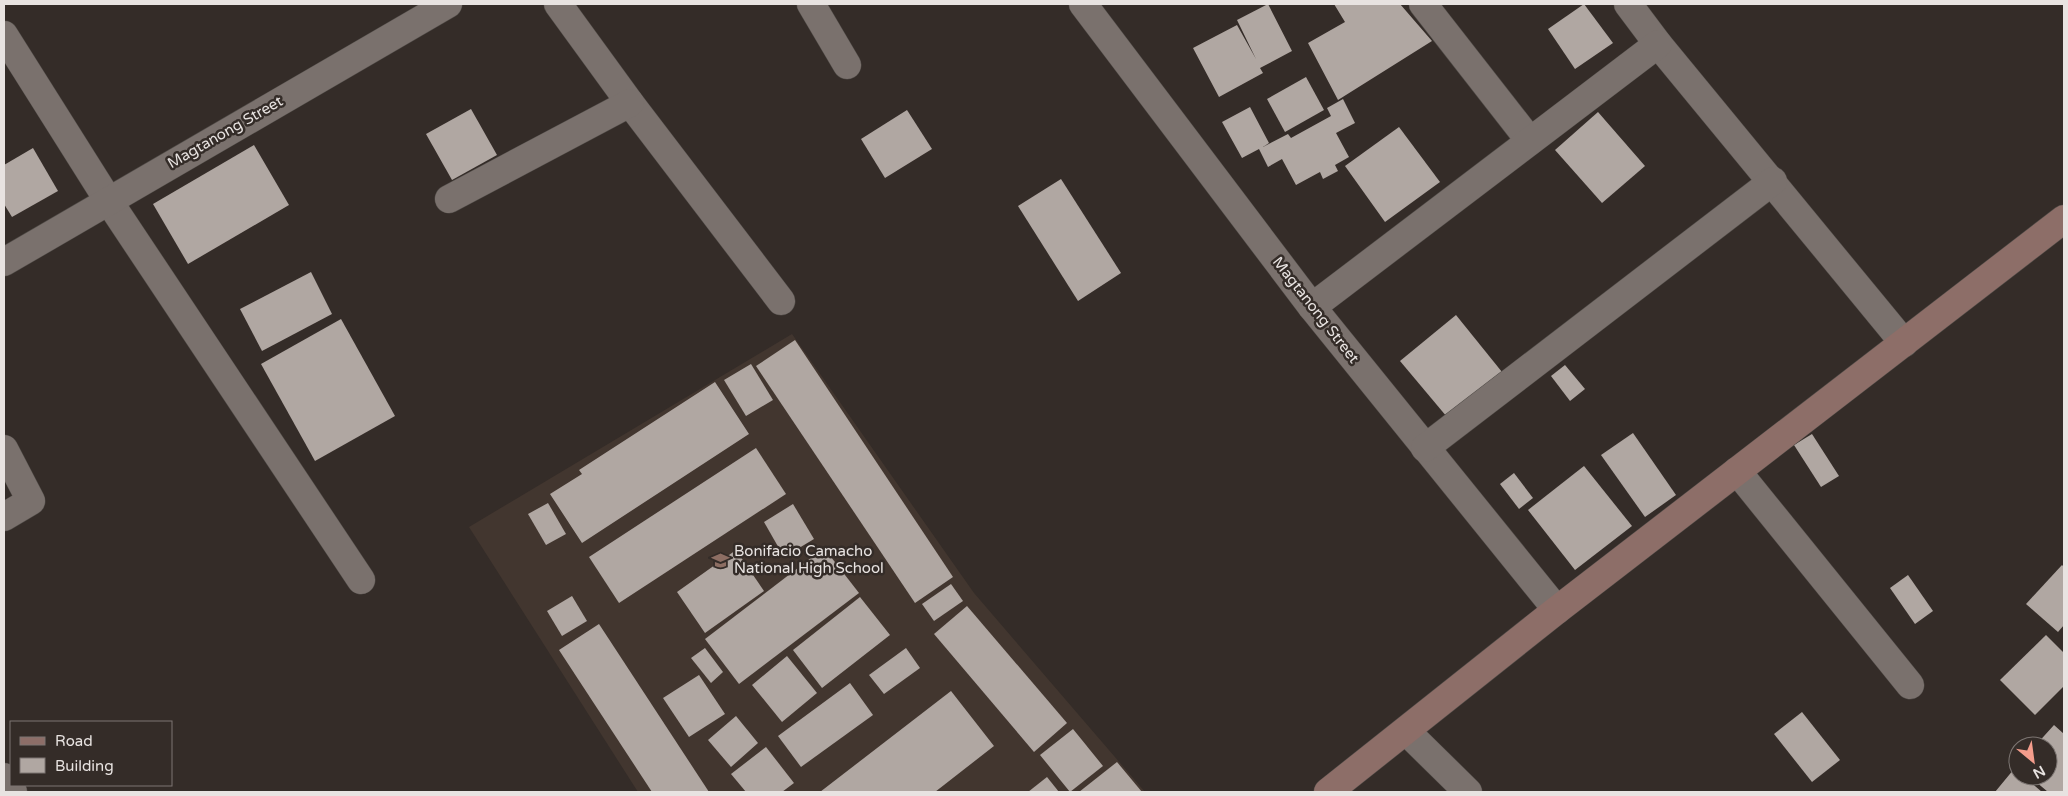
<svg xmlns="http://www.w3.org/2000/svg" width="2068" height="796" font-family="'Varela Round',sans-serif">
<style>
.built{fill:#42362f}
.building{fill:#b0a7a2}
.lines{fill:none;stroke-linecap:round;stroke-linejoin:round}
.street-casing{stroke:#504b47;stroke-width:29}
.secondary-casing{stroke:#504b47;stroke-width:29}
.street{stroke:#7a716d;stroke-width:28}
.secondary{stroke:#8d6e68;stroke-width:28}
.labels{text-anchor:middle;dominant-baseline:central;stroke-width:5;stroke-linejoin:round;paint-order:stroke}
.street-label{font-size:15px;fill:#e8e3e1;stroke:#342c28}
.poi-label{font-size:15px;fill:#e8e3e1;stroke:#342c28;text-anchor:start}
</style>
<rect width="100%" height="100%" fill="#342c28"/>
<!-- built -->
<path class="built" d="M 792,334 L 974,593 L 1145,792 L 638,792 L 469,527 Z"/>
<!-- building -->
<g class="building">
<path d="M 1268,4 L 1292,51 L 1260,68 L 1263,73 L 1219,97 L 1193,48 L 1237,25 L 1256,59 L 1237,20 Z"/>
<path d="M 1334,4 L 1400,4 L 1432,41 L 1338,100 L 1308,43 L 1345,22 Z"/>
<path d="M 1584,4 L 1613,43 L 1575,69 L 1548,29 Z"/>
<path d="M 1306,77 L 1324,110 L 1285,132 L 1267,99 Z"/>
<path d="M 1343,99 L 1355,123 L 1336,133 L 1349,157 L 1335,165 L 1338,171 L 1323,179 L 1320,172 L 1296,185 L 1282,159 L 1268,167 L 1259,149 L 1242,158 L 1222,122 L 1250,107 L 1269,143 L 1263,147 L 1288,134 L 1291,138 L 1331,116 L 1327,108 Z"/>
<path d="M 471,109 L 497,155 L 452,180 L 426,134 Z"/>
<path d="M 907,110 L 932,149 L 885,178 L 861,139 Z"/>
<path d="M 1598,112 L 1645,166 L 1602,203 L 1555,150 Z"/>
<path d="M 1399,127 L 1440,182 L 1385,222 L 1345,166 Z"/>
<path d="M 254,145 L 289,205 L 188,264 L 153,204 Z"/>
<path d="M 33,148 L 58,191 L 12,217 L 4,204 L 4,165 Z"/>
<path d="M 1061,179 L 1121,273 L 1078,301 L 1018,206 Z"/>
<path d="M 311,272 L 332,314 L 262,351 L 240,309 Z"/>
<path d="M 1456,315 L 1502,372 L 1447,417 L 1400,361 Z"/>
<path d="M 341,319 L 395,416 L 315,461 L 261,364 Z"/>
<path d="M 795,340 L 953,577 L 915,603 L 756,366 Z"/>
<path d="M 751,364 L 773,400 L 746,416 L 724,380 Z"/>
<path d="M 1565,365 L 1585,389 L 1570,401 L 1551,376 Z"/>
<path d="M 715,382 L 749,434 L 582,543 L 550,494 L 582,474 L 579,470 Z"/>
<path d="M 1633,433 L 1676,495 L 1645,517 L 1601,455 Z"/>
<path d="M 1812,434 L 1839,476 L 1821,487 L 1794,445 Z"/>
<path d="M 756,448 L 786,494 L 619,603 L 589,557 Z"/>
<path d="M 1584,466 L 1632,526 L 1575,570 L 1528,510 Z"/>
<path d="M 1514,473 L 1533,498 L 1519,509 L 1500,484 Z"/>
<path d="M 548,503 L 566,534 L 546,545 L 528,514 Z"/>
<path d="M 793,504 L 814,539 L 784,557 L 764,522 Z"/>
<path d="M 824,548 L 859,593 L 739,684 L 705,639 Z"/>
<path d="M 736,550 L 764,591 L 705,633 L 677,592 Z"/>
<path d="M 2062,565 L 2064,567 L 2064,625 L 2058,632 L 2026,604 Z"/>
<path d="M 1908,575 L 1933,611 L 1915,624 L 1890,588 Z"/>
<path d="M 951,584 L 963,601 L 934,621 L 922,604 Z"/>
<path d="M 572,596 L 587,621 L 562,636 L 547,611 Z"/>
<path d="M 860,597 L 890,635 L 822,688 L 793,650 Z"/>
<path d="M 967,606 L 1067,723 L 1034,752 L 934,634 Z"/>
<path d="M 599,624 L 709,792 L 652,792 L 559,650 Z"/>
<path d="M 2046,635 L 2064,653 L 2064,686 L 2035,715 L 2000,680 Z"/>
<path d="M 705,648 L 723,672 L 711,683 L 691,658 Z"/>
<path d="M 906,648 L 920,668 L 884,694 L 869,675 Z"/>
<path d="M 787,656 L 817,693 L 782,722 L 752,685 Z"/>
<path d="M 699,675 L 725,714 L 689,737 L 663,698 Z"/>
<path d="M 850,683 L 873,715 L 801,767 L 778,736 Z"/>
<path d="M 951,691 L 994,746 L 935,792 L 820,792 Z"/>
<path d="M 1802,712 L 1840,760 L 1812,782 L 1774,734 Z"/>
<path d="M 736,716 L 758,743 L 731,767 L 708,740 Z"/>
<path d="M 2054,725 L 2064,734 L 2064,792 L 2048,792 L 2029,776 L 2048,776 L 2048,746 L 2035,746 Z"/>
<path d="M 1073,729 L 1103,766 L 1070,792 L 1040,755 Z"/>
<path d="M 766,747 L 794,783 L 782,792 L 746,792 L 731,774 Z"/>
<path d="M 1117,762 L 1142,792 L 1079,792 Z"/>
<path d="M 2014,769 L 2018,772 L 2018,776 L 2023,776 L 2042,792 L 1995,792 Z"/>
<path d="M 1047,777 L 1059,792 L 1028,792 Z"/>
</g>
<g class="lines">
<defs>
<g id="street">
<path d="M 558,4 L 630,103 L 781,301"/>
<path d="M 811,4 L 847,65"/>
<path d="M 1083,4 L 1312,307 L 1557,610"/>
<path d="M 1423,4 L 1530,141"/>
<path d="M 1628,4 L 1658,44 L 1904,343"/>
<path d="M 4,35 L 108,200 L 361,580"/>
<path d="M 449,199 L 630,103"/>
<path d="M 4,262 L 448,4"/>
<path d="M 1312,307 L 1658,44"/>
<path d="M 1425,448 L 1773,181"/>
<path d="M 4,449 L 31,501 L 4,517"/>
<path d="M 1737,471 L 1910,685"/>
<path d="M 1406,731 L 1468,792"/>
<path d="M 4,777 L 13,792"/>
</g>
<path id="secondary" d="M 1328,792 L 1557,610 L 2064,219"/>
</defs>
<!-- street casing -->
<use href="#street" class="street-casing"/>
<!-- secondary casing -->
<use href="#secondary" class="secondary-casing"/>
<!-- street -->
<use href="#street" class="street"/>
<!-- secondary -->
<use href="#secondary" class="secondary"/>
</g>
<!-- icons -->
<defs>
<symbol id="school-bare" viewBox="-9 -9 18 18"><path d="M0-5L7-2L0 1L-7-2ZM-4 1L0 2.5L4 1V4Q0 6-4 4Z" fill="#8d6e63" stroke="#342c28" stroke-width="2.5" paint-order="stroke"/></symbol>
</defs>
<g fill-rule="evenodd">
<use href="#school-bare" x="708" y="548" width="25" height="25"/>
</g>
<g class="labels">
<!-- street labels -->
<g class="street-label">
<text transform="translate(225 132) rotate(-30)">Magtanong Street</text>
<text transform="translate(1316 310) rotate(52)">Magtanong Street</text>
</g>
<!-- poi labels -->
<g class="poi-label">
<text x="734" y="551">Bonifacio Camacho<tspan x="734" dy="17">National High School</tspan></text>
</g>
</g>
<!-- border -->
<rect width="2068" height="796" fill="none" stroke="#e8e3e1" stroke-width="10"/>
<!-- legend -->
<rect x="10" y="721" width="162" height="65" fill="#342c28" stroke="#7c7572"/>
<rect x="20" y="737" width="25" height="8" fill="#8d6e68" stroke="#7c7572"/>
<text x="55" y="746" font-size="15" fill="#e8e3e1">Road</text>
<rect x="20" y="758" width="25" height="15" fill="#b0a7a2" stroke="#7c7572"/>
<text x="55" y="771" font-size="15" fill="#e8e3e1">Building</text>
<!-- north arrow -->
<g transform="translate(2033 761) rotate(151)"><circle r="24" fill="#342c28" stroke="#7c7572"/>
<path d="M0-4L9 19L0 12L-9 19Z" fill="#f49d8c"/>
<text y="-8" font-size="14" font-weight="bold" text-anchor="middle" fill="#e8e3e1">N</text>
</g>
</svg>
